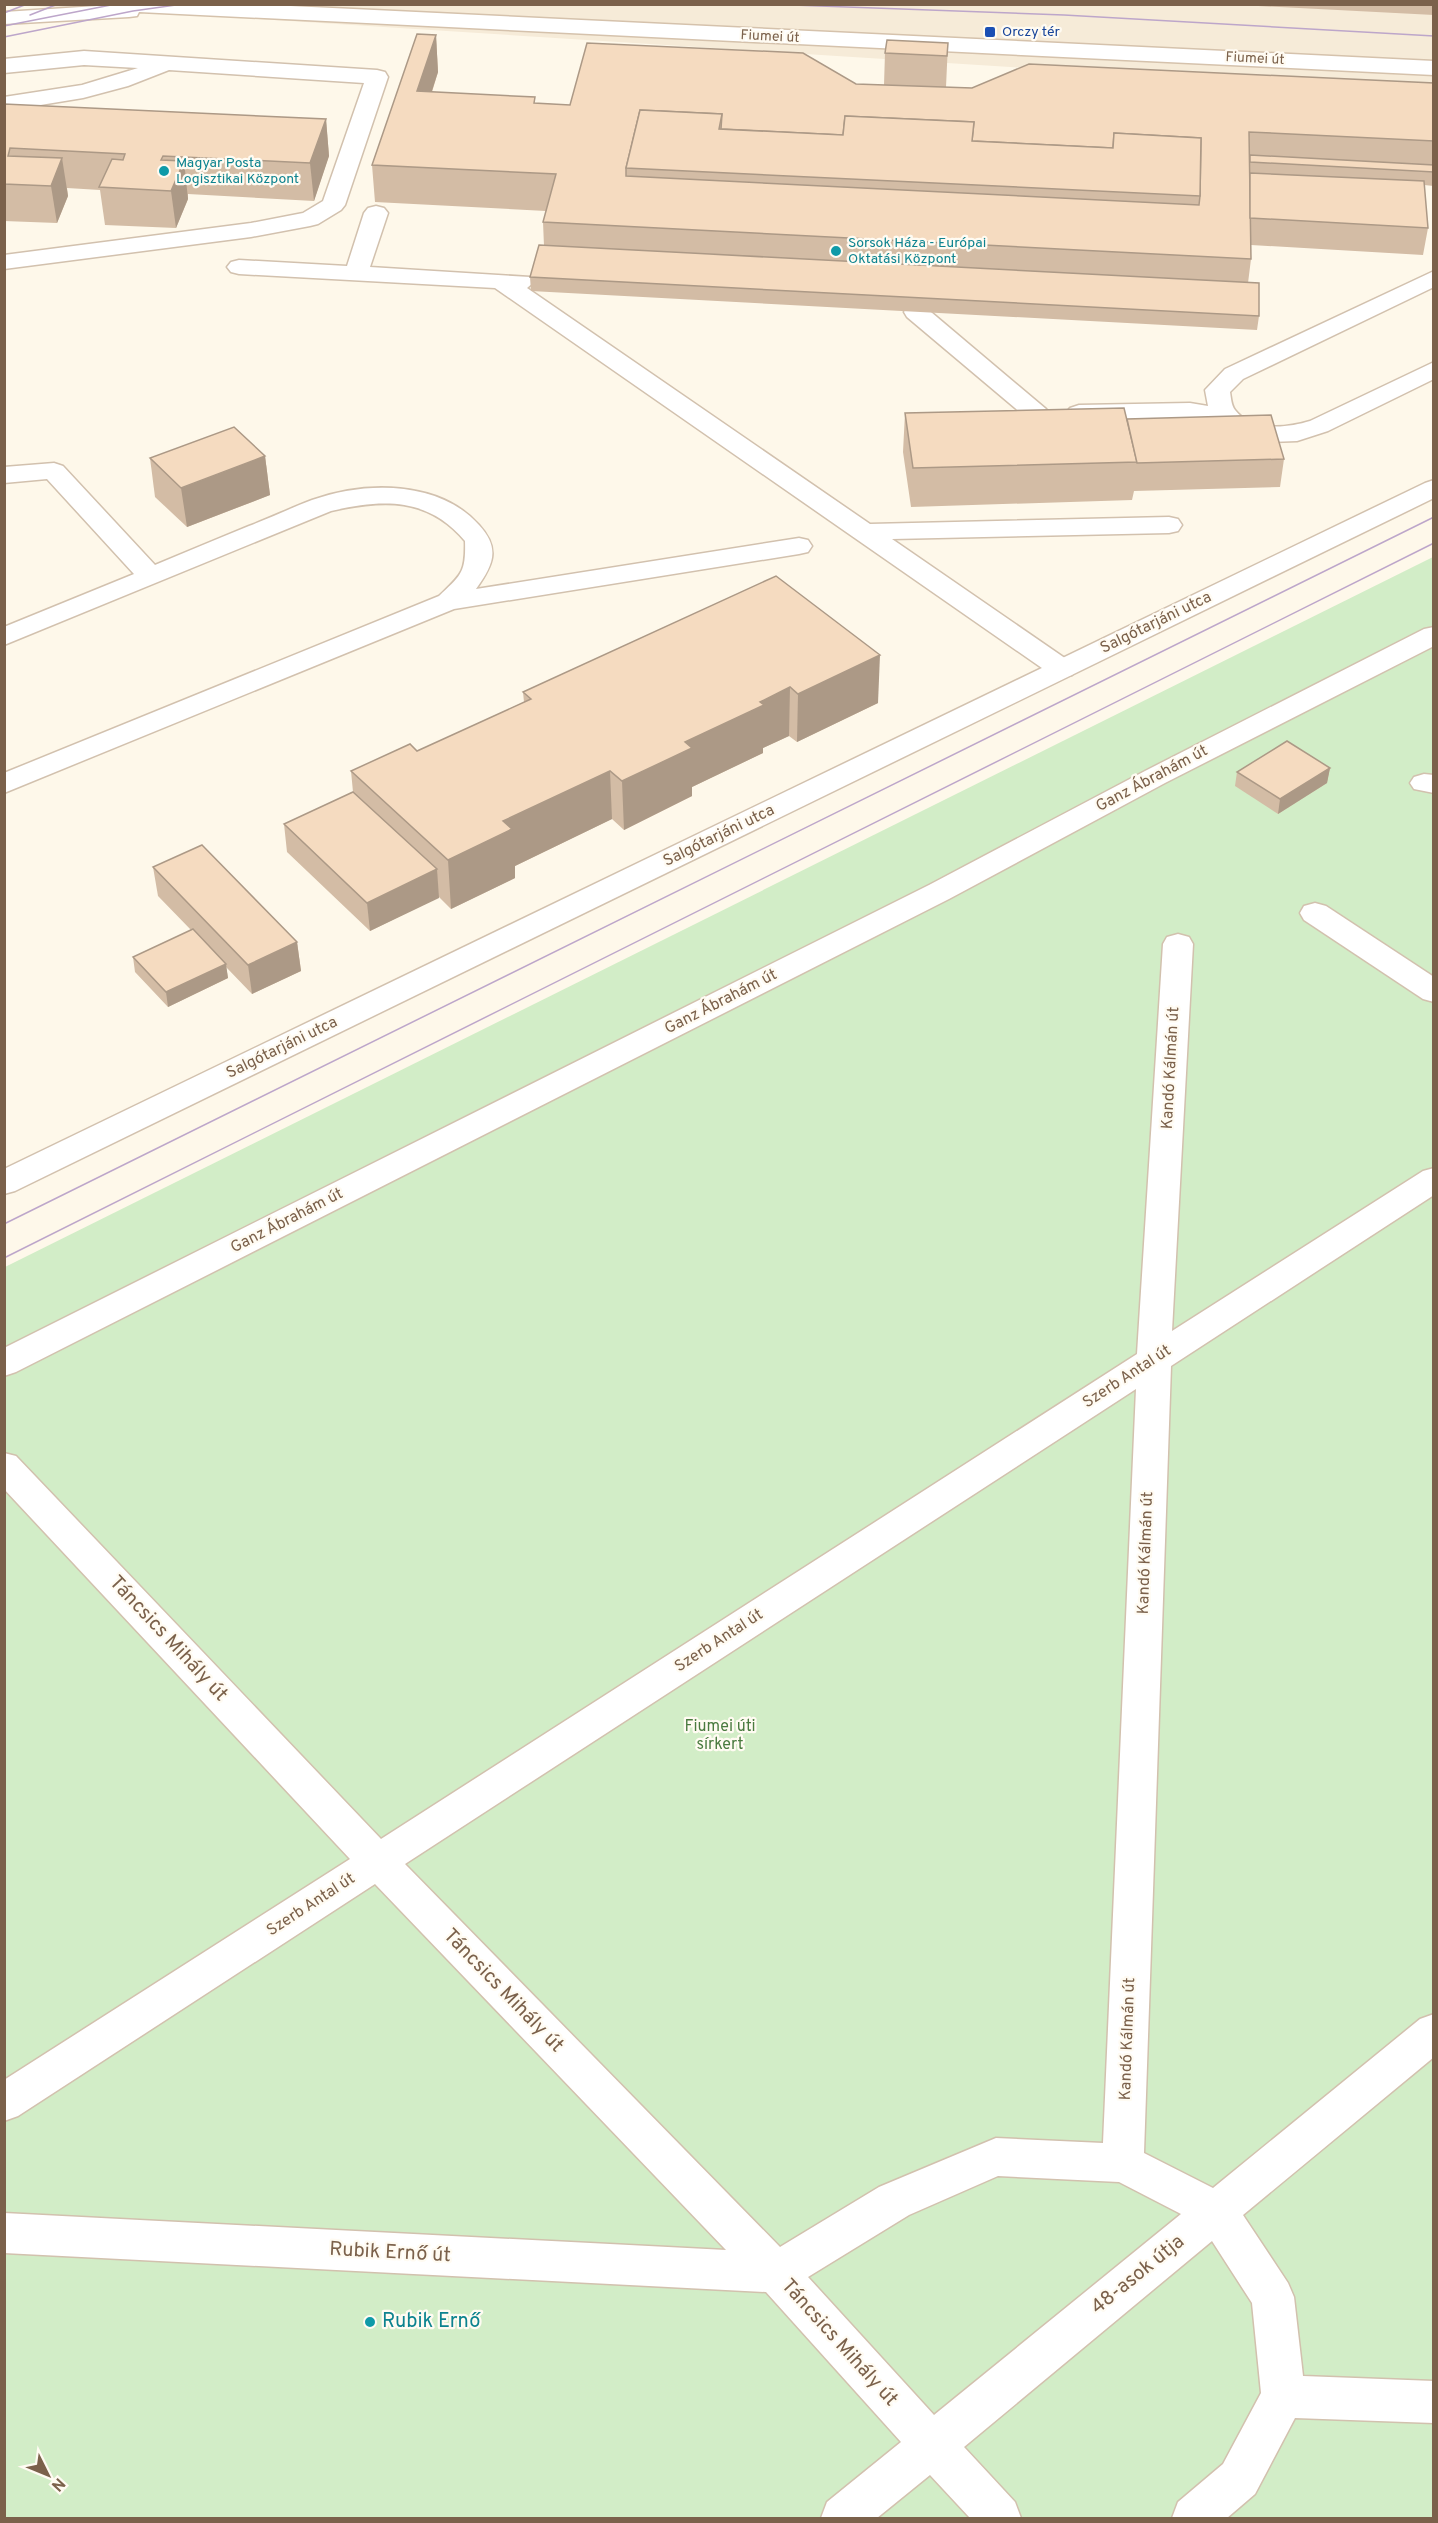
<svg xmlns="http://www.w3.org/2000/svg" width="1438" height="2523" font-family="Overpass,sans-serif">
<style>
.residential{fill:#f6ebd8}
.green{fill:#d2edc7}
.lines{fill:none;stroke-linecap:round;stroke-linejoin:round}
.service-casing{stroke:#d2c1ae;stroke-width:3}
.minor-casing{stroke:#d2c1ae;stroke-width:3}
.secondary-casing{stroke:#d5c2ac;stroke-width:3}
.service{fill:#fff;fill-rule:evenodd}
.minor{fill:#fff;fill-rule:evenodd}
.secondary{fill:#fff;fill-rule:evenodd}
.tram{stroke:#bda6ca;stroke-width:1.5}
.wall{fill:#d3bca5}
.shaded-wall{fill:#ac9986}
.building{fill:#f5dbc0;stroke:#ac9986;stroke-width:1.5;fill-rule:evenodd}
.transit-dot{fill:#1a4fb4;stroke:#fffbf2;stroke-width:2}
.culture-dot{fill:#0f9aa8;stroke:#fffbf2;stroke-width:2}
.labels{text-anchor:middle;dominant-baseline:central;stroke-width:4.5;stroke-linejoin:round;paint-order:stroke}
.far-transit-label{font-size:14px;fill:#164399;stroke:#fffbf2;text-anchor:start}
.far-street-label{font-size:14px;fill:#7b614b;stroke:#fffbf2}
.far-culture-label{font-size:14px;fill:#0d838f;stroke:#fffbf2;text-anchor:start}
.street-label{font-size:16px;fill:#7b614b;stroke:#fffbf2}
.park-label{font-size:16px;fill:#4a7b3f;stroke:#fffbf2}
.near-street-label{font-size:20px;fill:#7b614b;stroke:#fffbf2}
.near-culture-label{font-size:20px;fill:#0d838f;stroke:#fffbf2;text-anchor:start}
</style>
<rect width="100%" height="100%" fill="#fef8ea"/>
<!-- residential -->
<path class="residential" d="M 5,5 L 1433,5 L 1433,94 L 133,11 Z"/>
<!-- green -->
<path class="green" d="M 1433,557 L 1433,2518 L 5,2518 L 5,1267 Z"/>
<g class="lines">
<defs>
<g id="service">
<path d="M 84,51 L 377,70 L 385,72 L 388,77 L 345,205 L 341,210 L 318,224 L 310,226 L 251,237 L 4,269 L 4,255 L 251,223 L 303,213 L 323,201 L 364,83 L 169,70 L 128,86 L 83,98 L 4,111 L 4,97 L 82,85 L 138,68 L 84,65 L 4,73 L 4,59 Z"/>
<path d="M 376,206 L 384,208 L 388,213 L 370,267 L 530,277 L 534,282 L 527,288 L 870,524 L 1169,517 L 1178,519 L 1182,525 L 1178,531 L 1169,533 L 892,539 L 1072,663 L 1076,669 L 1072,675 L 1062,677 L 1052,675 L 495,288 L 239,274 L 231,272 L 227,267 L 231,262 L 239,260 L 347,266 L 364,213 L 368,208 Z"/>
<path d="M 1434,271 L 1434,287 L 1243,379 L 1230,392 C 1231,397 1231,405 1235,410 C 1252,432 1287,428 1310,421 L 1434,362 L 1434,379 L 1328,431 L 1297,441 L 1267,442 L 1234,432 L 1220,423 L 1190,419 L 1079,421 L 1070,418 L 1066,413 L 1070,408 L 1079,405 L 1190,403 L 1208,406 L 1205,390 L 1225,369 Z"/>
<path d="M 916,305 L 925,307 L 1046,409 L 1050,414 L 1046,419 L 1037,422 L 1028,419 L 907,317 L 904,312 L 907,307 Z"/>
<path d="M 54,463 L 63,466 L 155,565 C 186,552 217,539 249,526 C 270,518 291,508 312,500 C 365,481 439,480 479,525 C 501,549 493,565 476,589 L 799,538 L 808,540 L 812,546 L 808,552 L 799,554 L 454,609 L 4,793 L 4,773 L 439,596 C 461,575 466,573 465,541 C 428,497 383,499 331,511 L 4,645 L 4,627 L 134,574 L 47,479 L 4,483 L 4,467 Z"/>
<path d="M 1434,627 L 1434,646 L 1165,783 L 949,899 L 16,1372 L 4,1376 L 4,1348 L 929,885 L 1145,771 L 1424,629 Z"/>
<path d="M 1424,774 L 1434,775 L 1434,793 L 1414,789 L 1410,783 L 1414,777 Z"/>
<path d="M 1315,903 L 1326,906 L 1434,977 L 1434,1002 L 1423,999 L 1304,920 L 1300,913 L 1304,906 Z"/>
<path d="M 1178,934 L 1189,937 L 1193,944 L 1172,1331 L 1423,1171 L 1434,1168 L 1434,1195 L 1171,1366 L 1144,2153 L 1213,2188 L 1420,2019 L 1434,2014 L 1434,2057 L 1243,2215 L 1288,2283 L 1294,2297 L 1303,2376 L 1434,2381 L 1434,2423 L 1295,2418 L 1255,2494 L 1227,2518 L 1172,2518 L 1178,2502 L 1223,2464 L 1261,2393 L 1252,2303 L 1212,2241 L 964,2447 L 1015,2502 L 1021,2518 L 970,2518 L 930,2475 L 877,2518 L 821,2518 L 827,2502 L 901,2442 L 766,2292 L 4,2253 L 4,2213 L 726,2250 L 375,1884 L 18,2116 L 4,2121 L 4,2080 L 350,1859 L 4,1489 L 4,1453 L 16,1456 L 381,1839 L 1137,1354 L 1163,944 L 1167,937 ZM 1136,1389 L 1103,2143 L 996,2138 L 879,2187 L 780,2247 L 405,1864 ZM 998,2176 L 1119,2182 L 1181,2214 L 934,2415 L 808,2277 L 909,2215 Z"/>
</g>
<path id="minor" d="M 1434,480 L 1434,498 L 15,1191 L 4,1194 L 4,1169 L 1425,483 Z"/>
<path id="secondary" d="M 96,4 L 249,4 L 1434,61 L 1434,75 L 139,12 L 137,16 L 129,17 L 4,24 L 4,12 L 97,6 Z"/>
</defs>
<!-- service casing -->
<use href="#service" class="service-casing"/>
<!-- minor casing -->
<use href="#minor" class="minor-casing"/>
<!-- secondary casing -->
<use href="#secondary" class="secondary-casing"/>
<!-- service -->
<use href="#service" class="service"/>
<!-- minor -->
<use href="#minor" class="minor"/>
<!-- secondary -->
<use href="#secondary" class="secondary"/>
<!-- tram -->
<g class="tram">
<path d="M 765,4 L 1064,15 L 1434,36"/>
<path d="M 4,13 L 27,4"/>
<path d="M 30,15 L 58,4"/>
<path d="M 4,26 L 116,4"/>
<path d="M 4,37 L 133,11 L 183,4"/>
<path d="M 4,1224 L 1434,517"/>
<path d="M 4,1258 L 1434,543"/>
</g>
</g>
<!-- wall -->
<g class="wall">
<path d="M 1221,4 L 1434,4 L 1434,15 Z"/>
<path d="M 436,35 L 438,72 L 432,92 L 536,103 L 570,105 L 856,84 L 884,85 L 885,53 L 948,43 L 946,87 L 972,88 L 1434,83 L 1434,186 L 1424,185 L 1428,228 L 1423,255 L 1251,245 L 1251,259 L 1248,283 L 1259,316 L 1257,330 L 531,291 L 530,277 L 544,246 L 543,222 L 546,211 L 375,202 L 372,165 Z"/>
<path d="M 4,104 L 326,119 L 329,156 L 314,201 L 188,194 L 188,199 L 176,228 L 105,225 L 100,190 L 67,188 L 68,196 L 57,223 L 4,221 Z"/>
<path d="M 905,413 L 1127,419 L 1284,459 L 1280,487 L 1134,491 L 1132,500 L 911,507 L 903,452 Z"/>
<path d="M 265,456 L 270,495 L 187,527 L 155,497 L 150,458 Z"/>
<path d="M 776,576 L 878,703 L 797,742 L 789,736 L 763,748 L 763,753 L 692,787 L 692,796 L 624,830 L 612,819 L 515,866 L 515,878 L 451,909 L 439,897 L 370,931 L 287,852 L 284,824 L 353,792 L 351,771 L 417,751 L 524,702 L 523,692 Z"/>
<path d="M 1330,768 L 1327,783 L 1278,814 L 1235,786 L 1237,772 Z"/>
<path d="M 153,867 L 297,942 L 301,971 L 252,994 L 226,967 L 228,978 L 168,1007 L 135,972 L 133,957 L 191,930 L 158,896 Z"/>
</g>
<!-- shaded-wall -->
<g class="shaded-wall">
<path d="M 436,35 L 438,72 L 420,128 L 417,91 Z"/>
<path d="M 326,119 L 329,156 L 314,201 L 310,163 Z"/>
<path d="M 62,158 L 68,196 L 57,223 L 51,186 Z"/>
<path d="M 184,161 L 188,199 L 176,228 L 171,191 Z"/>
<path d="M 265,456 L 270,495 L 187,527 L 181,488 Z"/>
<path d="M 880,655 L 878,703 L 797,742 L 798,694 Z"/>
<path d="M 790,687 L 789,736 L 763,748 L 763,753 L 692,787 L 692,796 L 624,830 L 622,781 L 685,742 L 760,702 Z"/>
<path d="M 1330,768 L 1327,783 L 1278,814 L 1280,799 Z"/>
<path d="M 610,771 L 612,819 L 515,866 L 515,878 L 451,909 L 448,860 L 503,821 Z"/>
<path d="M 437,869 L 439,898 L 370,931 L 367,903 Z"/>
<path d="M 297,942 L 301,971 L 252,994 L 248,965 Z"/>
<path d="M 226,964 L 228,978 L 168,1007 L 166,992 Z"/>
</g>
<!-- building -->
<g class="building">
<path d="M 417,34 L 436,35 L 417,91 L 535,97 L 534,103 L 570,105 L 587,43 L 803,53 L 856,84 L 972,88 L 1029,64 L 1434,83 L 1434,141 L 1249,132 L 1251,259 L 543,222 L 556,174 L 372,165 ZM 640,110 L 722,114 L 721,129 L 843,135 L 845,116 L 974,122 L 972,141 L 1113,148 L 1114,133 L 1201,138 L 1200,196 L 1199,205 L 626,176 L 626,168 Z"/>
<path d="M 887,40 L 948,43 L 947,56 L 885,53 Z"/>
<path d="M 4,104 L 326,119 L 310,163 L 163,156 L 161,160 L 184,161 L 171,191 L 99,187 L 112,159 L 123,160 L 125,154 L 10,148 L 8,156 L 62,158 L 51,186 L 4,184 Z"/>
<path d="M 640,110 L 722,114 L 719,129 L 843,135 L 845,116 L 974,122 L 972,141 L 1113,148 L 1114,133 L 1201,138 L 1200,196 L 626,168 Z"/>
<path d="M 1250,155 L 1434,165 L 1434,172 L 1250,162 Z"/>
<path d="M 1250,173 L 1424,181 L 1428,228 L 1250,218 Z"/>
<path d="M 539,245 L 1259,283 L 1259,316 L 530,277 Z"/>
<path d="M 1124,408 L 1137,462 L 913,468 L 905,413 Z"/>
<path d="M 1271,415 L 1284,459 L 1137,463 L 1127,419 Z"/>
<path d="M 234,427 L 265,456 L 181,488 L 150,458 Z"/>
<path d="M 776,576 L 880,655 L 798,694 L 790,687 L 760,702 L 764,705 L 685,742 L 692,748 L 622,781 L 610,771 L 503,821 L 512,829 L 448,860 L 351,771 L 410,744 L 417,751 L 531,699 L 523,692 Z"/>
<path d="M 1287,741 L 1330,768 L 1280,799 L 1237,772 Z"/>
<path d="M 353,792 L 437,869 L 367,903 L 284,824 Z"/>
<path d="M 202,845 L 297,942 L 248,965 L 153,867 Z"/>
<path d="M 193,929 L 226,964 L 166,992 L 133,957 Z"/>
</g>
<!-- markers -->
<rect class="transit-dot" x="984" y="26" width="12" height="12" rx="3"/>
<g class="culture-dot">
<circle cx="164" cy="171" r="6"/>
<circle cx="836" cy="251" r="6"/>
<circle cx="370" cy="2322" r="6"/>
</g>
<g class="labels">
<!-- far-transit labels -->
<g class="far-transit-label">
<text x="1002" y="32">Orczy tér</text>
</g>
<!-- far-street labels -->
<g class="far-street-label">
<text transform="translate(770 37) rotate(3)">Fiumei út</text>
<text transform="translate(1255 59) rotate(3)">Fiumei út</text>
</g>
<!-- far-culture labels -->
<g class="far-culture-label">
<text x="176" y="163">Magyar Posta<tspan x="176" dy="16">Logisztikai Központ</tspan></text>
<text x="848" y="243">Sorsok Háza - Európai<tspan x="848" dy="16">Oktatási Központ</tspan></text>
</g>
<!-- street labels -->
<g class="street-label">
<text transform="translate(1156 623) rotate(-26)">Salgótarjáni utca</text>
<text transform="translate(1152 779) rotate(-28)">Ganz Ábrahám út</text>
<text transform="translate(719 836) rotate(-26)">Salgótarjáni utca</text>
<text transform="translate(721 1002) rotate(-27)">Ganz Ábrahám út</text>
<text transform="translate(282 1048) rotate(-26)">Salgótarjáni utca</text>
<text transform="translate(1171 1068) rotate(-87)">Kandó Kálmán út</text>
<text transform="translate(287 1221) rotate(-27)">Ganz Ábrahám út</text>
<text transform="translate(1127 1377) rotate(-33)">Szerb Antal út</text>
<text transform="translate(1146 1553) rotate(-88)">Kandó Kálmán út</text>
<text transform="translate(719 1641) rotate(-33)">Szerb Antal út</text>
<text transform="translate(311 1905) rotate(-33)">Szerb Antal út</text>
<text transform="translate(1128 2039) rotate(-88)">Kandó Kálmán út</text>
</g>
<!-- park labels -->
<g class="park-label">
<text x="720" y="1727">Fiumei úti<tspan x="720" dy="18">sírkert</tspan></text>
</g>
<!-- near-street labels -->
<g class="near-street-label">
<text transform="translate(168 1639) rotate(47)">Táncsics Mihály út</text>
<text transform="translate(503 1991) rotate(46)">Táncsics Mihály út</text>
<text transform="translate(390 2253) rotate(3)">Rubik Ernő út</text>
<text transform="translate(1138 2275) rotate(-39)">48-asok útja</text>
<text transform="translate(839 2343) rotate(48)">Táncsics Mihály út</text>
</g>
<!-- near-culture labels -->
<g class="near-culture-label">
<text x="382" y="2322">Rubik Ernő</text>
</g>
</g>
<!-- border -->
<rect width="1438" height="2523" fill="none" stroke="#7b614b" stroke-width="12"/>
<!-- north arrow -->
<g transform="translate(48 2475) rotate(133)" stroke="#fffbf2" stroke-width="4.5" paint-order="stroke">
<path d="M0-4.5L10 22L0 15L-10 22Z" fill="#7b614b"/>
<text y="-9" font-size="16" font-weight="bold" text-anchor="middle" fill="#7b614b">N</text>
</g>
</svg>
